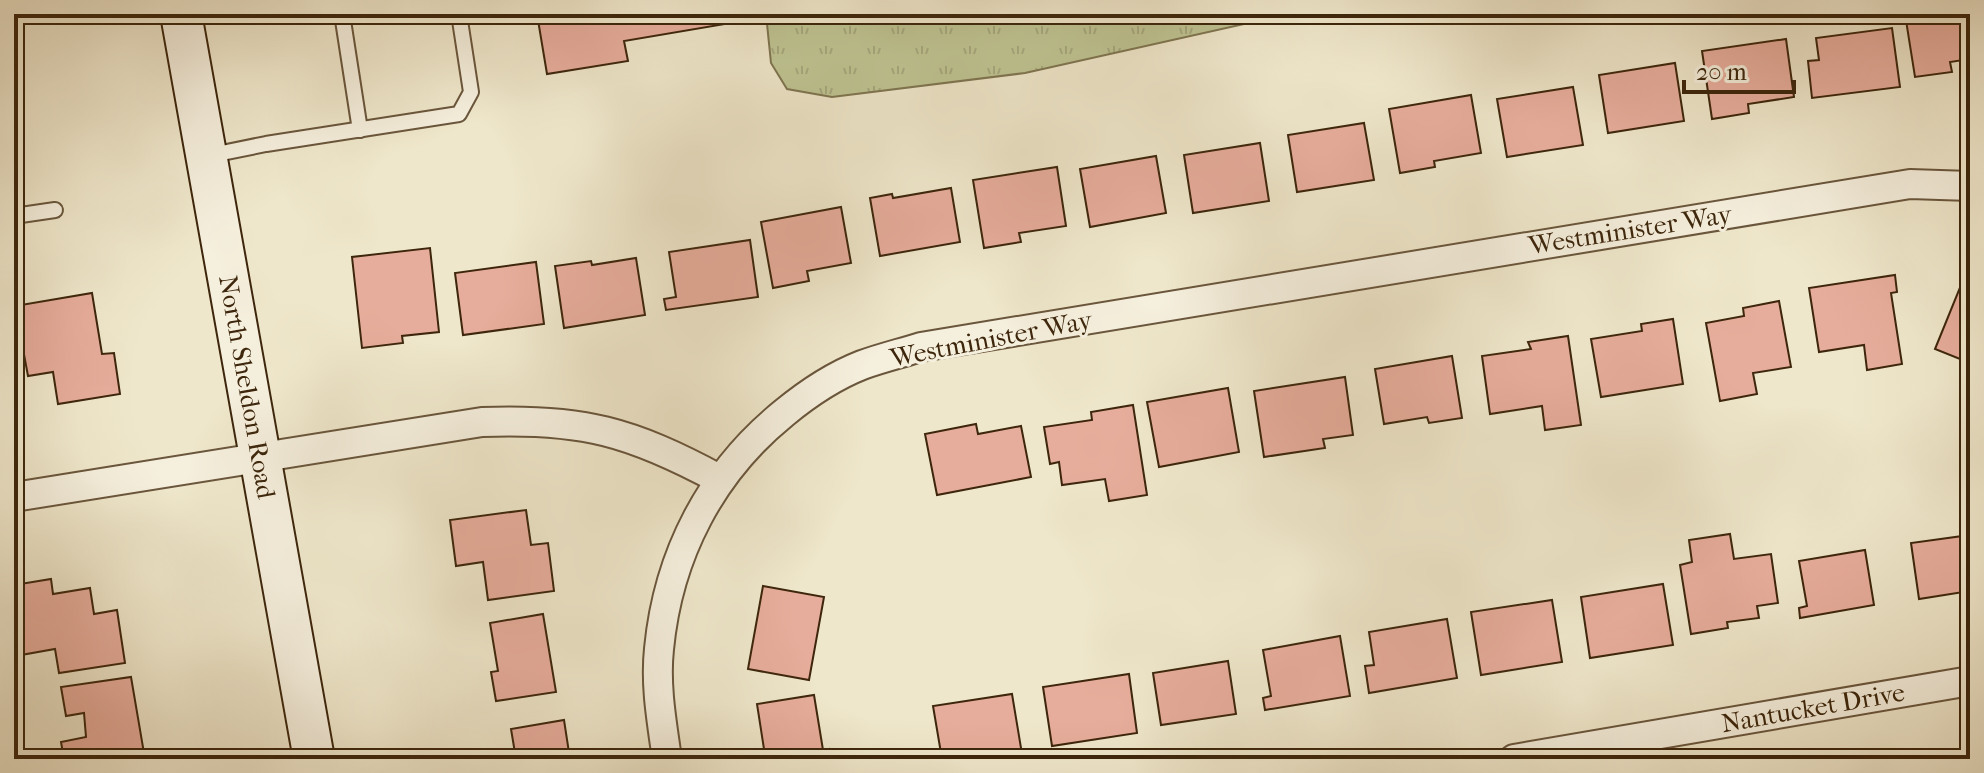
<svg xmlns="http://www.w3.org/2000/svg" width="1984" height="773" font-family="'IM FELL French Canon',serif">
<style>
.grass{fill:url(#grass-tufts);stroke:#7e7550;stroke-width:2}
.building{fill:#e7ad9c;stroke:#3d260c;stroke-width:2}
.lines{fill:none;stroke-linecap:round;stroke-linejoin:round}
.lane-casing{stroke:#6a563c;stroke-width:18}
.street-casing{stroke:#6a563c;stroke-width:32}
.secondary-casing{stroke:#3d260c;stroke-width:44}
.lane{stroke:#f5efdd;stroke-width:14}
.street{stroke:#f5efdd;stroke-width:28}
.secondary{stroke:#f5efdd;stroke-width:40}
.labels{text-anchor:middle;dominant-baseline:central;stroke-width:6;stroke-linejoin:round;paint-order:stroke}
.street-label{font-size:26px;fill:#3d260c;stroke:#f5efdd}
</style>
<defs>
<pattern id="grass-tufts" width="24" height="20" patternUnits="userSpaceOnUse" patternTransform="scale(2)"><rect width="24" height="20" fill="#bfc493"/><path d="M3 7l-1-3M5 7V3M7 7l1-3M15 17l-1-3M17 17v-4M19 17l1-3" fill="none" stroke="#a5a87e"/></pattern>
</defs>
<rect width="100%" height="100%" fill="#efe7cb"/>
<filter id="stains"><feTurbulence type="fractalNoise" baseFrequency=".0025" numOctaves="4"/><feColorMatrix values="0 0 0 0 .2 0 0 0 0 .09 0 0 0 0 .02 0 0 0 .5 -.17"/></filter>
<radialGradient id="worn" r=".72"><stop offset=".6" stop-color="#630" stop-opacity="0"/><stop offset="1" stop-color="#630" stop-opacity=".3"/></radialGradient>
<!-- grass -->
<path class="grass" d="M 766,14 L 1289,14 L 1025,73 L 832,97 L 787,89 L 771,63 Z"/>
<!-- building -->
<g class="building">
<path d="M 537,14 L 724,14 L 725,24 L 624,41 L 628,61 L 547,74 Z"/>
<path d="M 1905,14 L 1970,14 L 1970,59 L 1950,62 L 1952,72 L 1915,77 Z"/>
<path d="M 1892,28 L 1900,87 L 1812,98 L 1808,61 L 1819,60 L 1816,38 Z"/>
<path d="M 1786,39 L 1794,97 L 1748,104 L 1749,113 L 1712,119 L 1702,51 Z"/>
<path d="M 1675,63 L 1684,121 L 1608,133 L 1599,75 Z"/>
<path d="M 1573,87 L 1583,145 L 1507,157 L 1497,99 Z"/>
<path d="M 1471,95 L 1481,153 L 1434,161 L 1435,167 L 1400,173 L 1389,109 Z"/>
<path d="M 1364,123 L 1374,180 L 1297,192 L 1288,135 Z"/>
<path d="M 1260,143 L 1269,201 L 1193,213 L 1184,155 Z"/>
<path d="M 1156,156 L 1166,213 L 1090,227 L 1080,169 Z"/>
<path d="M 1057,167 L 1066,226 L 1019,233 L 1021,242 L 984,248 L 973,180 Z"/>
<path d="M 951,188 L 960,242 L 880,256 L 870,198 L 892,194 L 893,198 Z"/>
<path d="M 841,207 L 851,263 L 807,271 L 809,281 L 773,288 L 761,222 Z"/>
<path d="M 750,240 L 758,297 L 666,310 L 664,299 L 676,297 L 669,252 Z"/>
<path d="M 430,248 L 439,332 L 402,336 L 403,343 L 362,348 L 352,257 Z"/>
<path d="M 636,258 L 645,315 L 564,328 L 555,266 L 591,261 L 592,265 Z"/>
<path d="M 536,262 L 544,324 L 463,335 L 455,273 Z"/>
<path d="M 1895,275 L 1897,292 L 1891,293 L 1902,364 L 1867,370 L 1864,345 L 1819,352 L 1809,288 Z"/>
<path d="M 1961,285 L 1970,289 L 1970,363 L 1935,349 Z"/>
<path d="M 92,293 L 102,354 L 114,353 L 120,394 L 58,404 L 53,372 L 28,376 L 15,306 Z"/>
<path d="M 1779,301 L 1791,367 L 1753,373 L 1757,394 L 1720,401 L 1706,323 L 1744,316 L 1743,308 Z"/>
<path d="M 1673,319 L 1683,384 L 1601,397 L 1591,339 L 1642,331 L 1641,324 Z"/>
<path d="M 1568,336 L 1581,425 L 1545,430 L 1542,406 L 1490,414 L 1482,356 L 1531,349 L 1528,342 Z"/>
<path d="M 1452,356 L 1462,418 L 1429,423 L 1427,417 L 1384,424 L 1375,369 Z"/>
<path d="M 1970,368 L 1970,388 L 1963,385 Z"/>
<path d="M 1345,377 L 1353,435 L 1323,439 L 1325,448 L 1264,457 L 1254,391 Z"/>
<path d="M 1228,388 L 1239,452 L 1159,467 L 1147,402 Z"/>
<path d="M 1133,405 L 1147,495 L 1109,501 L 1105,479 L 1062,485 L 1059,462 L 1050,464 L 1044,427 L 1092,420 L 1091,412 Z"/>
<path d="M 976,424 L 978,434 L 1021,426 L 1031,477 L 937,495 L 925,434 Z"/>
<path d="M 526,510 L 531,545 L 548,543 L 554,591 L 488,600 L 483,562 L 456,566 L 450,520 Z"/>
<path d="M 1730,534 L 1734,559 L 1771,554 L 1778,603 L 1757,606 L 1759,618 L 1727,622 L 1728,628 L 1691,634 L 1680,565 L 1692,562 L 1689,540 Z"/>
<path d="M 1970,535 L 1970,591 L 1919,599 L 1911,543 Z"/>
<path d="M 1865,550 L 1874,605 L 1800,618 L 1799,608 L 1807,606 L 1799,561 Z"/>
<path d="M 51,579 L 53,594 L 90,588 L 94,614 L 117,610 L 125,663 L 59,673 L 55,649 L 21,655 L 14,605 L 14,585 Z"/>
<path d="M 1663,584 L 1673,645 L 1590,658 L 1581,597 Z"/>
<path d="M 763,586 L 824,597 L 809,680 L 748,669 Z"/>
<path d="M 1552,600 L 1562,662 L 1481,675 L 1471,612 Z"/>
<path d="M 543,614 L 556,692 L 496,701 L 491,672 L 498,671 L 490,623 Z"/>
<path d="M 1447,619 L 1457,678 L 1369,693 L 1365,666 L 1374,665 L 1369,632 Z"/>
<path d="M 1340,636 L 1350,696 L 1265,710 L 1263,698 L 1271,696 L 1263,650 Z"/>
<path d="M 1228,661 L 1236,714 L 1161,725 L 1153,673 Z"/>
<path d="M 1129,674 L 1137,733 L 1052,746 L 1043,687 Z"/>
<path d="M 131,677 L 145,759 L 64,759 L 61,742 L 86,737 L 84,713 L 66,716 L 61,687 Z"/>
<path d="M 1012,694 L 1022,754 L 990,759 L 942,759 L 933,706 Z"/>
<path d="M 814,695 L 823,750 L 829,749 L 831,759 L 755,759 L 754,752 L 764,749 L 757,704 Z"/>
<path d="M 564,720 L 570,759 L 516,759 L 511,729 Z"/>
</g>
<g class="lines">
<defs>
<g id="lane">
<path d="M 342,14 L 360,130"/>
<path d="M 207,156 L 266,144 L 459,114 L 471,92 L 459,14"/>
<path d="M 14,216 L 55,210"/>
</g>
<g id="street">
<path d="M 14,497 L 482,422 C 582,418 632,432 719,479"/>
<path d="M 667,759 C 662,723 655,686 659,649 C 668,555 711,472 784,413 C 807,394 834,376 862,365 C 881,358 902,353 921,347 L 1910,184 L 1970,186"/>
<path d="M 1514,759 L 1970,681"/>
</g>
<path id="secondary" d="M 181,14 L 314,759"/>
</defs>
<!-- lane casing -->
<use href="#lane" class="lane-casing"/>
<!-- street casing -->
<use href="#street" class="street-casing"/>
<!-- secondary casing -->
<use href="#secondary" class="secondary-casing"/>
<!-- lane -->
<use href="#lane" class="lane"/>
<!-- street -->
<use href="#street" class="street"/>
<!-- secondary -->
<use href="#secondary" class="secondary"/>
</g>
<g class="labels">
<!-- street labels -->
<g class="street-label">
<text transform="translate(1630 230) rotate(-9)">Westminister Way</text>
<text transform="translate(991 339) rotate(-11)">Westminister Way</text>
<text transform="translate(247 387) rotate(80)">North Sheldon Road</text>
<text transform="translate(1813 708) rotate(-10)">Nantucket Drive</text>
</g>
</g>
<!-- margin -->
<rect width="1984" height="773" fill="none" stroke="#efe7cb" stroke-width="48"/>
<rect x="16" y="16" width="1952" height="741" fill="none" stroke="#3d260c" stroke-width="4"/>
<rect x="24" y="24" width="1936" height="725" fill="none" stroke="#3d260c" stroke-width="2"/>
<!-- scale -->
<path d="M1684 80v12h110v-12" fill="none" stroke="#3d260c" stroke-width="4"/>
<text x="1696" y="80" font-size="24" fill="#3d260c" stroke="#f5efdd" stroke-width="6" paint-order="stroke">20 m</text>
<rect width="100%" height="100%" filter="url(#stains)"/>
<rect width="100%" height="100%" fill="url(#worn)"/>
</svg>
